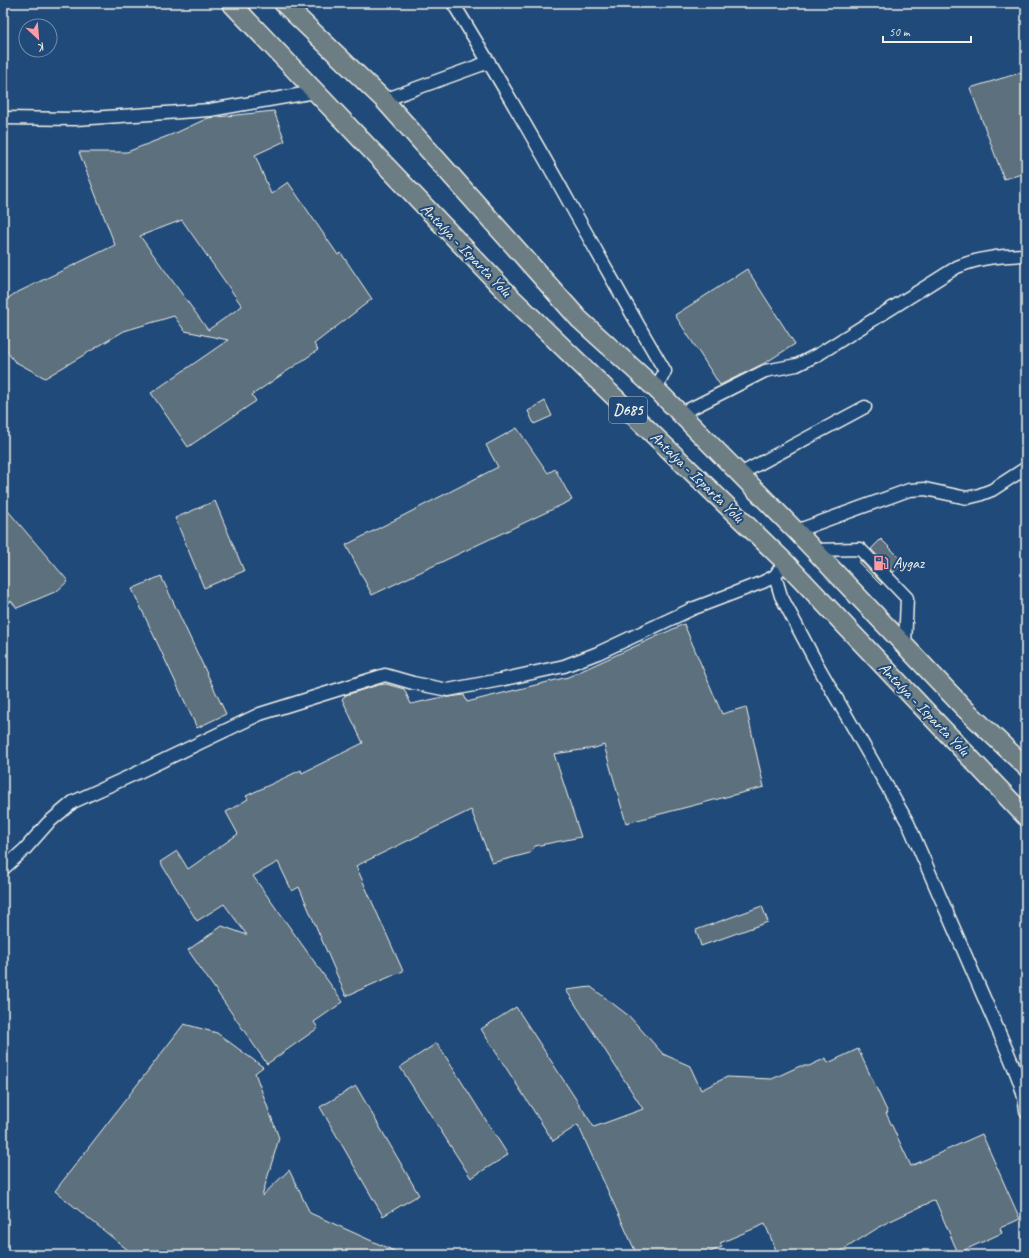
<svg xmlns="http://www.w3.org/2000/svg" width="1029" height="1258" font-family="Caveat,sans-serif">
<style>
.building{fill:#5c707e;stroke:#f4f1e8;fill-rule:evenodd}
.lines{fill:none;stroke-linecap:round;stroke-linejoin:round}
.minor-casing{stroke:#f4f1e8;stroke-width:15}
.highway-casing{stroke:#f4f1e8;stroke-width:21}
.minor{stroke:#1f4a7a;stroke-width:12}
.highway{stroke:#6c7e84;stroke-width:18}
.labels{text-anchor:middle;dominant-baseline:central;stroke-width:4;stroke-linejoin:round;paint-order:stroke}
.shield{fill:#1f4a7a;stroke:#b4bfc7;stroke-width:1}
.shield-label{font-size:15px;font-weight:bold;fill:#f4f1e8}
.street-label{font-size:16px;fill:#f4f1e8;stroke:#1f4a7a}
.poi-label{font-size:16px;fill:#f4f1e8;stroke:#1f4a7a;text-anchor:start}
</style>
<rect width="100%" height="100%" fill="#1f4a7a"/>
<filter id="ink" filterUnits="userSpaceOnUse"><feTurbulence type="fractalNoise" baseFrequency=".025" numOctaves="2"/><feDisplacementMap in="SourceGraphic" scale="8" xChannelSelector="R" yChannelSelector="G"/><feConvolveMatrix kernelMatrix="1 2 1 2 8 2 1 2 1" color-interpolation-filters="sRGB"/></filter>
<g filter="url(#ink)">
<!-- building -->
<g class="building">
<path d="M 1026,71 L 1026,173 L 1004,179 L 970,88 Z"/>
<path d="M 274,111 L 285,141 L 255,155 L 271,194 L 288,182 L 338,255 L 341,253 L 372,299 L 314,344 L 318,350 L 252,395 L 256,401 L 188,447 L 151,393 L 228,340 L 185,331 L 174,316 L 124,331 L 45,378 L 14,361 L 3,346 L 3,302 L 14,294 L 115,245 L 79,152 L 127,152 L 178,132 L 208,118 ZM 182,220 L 242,306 L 208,330 L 140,236 Z"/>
<path d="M 747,269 L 795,344 L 765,363 L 720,385 L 675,315 Z"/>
<path d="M 545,401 L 552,416 L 534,424 L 528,411 Z"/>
<path d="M 517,428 L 548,473 L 555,469 L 572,500 L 372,595 L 346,545 L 498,467 L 486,445 Z"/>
<path d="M 215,501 L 244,571 L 204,588 L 175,518 Z"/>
<path d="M 3,505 L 68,581 L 57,591 L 17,608 L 11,601 L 3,608 Z"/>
<path d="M 881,539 L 904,562 L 893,573 L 871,549 Z"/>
<path d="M 860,560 L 882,583 L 881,585 L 858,562 Z"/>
<path d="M 161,576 L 226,714 L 197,728 L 132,589 Z"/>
<path d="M 684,624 L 722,714 L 746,707 L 764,787 L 626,823 L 604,745 L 595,748 L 554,754 L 581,837 L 535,846 L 530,853 L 492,863 L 471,810 L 356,866 L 403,971 L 346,996 L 299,887 L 292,891 L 278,862 L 253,876 L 343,1002 L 314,1022 L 318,1028 L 267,1064 L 188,950 L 222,926 L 247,935 L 224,904 L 197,921 L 160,862 L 177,851 L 188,869 L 238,834 L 226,812 L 248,799 L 246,796 L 301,770 L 302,773 L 363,743 L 342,699 L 346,695 L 378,685 L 386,684 L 404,689 L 411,704 L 443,697 L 449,697 L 464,695 L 467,702 L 568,677 Z"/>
<path d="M 762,906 L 768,922 L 701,946 L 696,930 Z"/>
<path d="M 591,987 L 629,1016 L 663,1054 L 690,1066 L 701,1090 L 727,1077 L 772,1079 L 800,1066 L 809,1066 L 826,1058 L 828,1063 L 858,1049 L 888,1113 L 886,1113 L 911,1166 L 982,1134 L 1020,1219 L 1000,1228 L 1002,1233 L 958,1253 L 935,1200 L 884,1224 L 835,1255 L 778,1255 L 765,1224 L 720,1243 L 722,1247 L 703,1255 L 637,1255 L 578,1125 L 553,1141 L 481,1029 L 516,1007 L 594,1127 L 643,1109 L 566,990 Z"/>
<path d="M 184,1024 L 217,1033 L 263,1067 L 255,1073 L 279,1138 L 262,1196 L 289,1170 L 310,1213 L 403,1255 L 134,1255 L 55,1191 Z"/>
<path d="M 437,1043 L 508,1155 L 471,1178 L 400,1067 Z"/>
<path d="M 356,1086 L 419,1195 L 383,1216 L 320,1107 Z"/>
</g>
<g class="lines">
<defs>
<g id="minor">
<path d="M 453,3 C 495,72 536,142 575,213 C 605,266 634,319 665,371 L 656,389"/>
<path d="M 384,100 L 489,62"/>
<path d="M 3,118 L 76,119 L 210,110 L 315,92"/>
<path d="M 680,414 L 765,371 L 797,365 L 819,354 L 957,267 C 981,257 1001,256 1026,255"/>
<path d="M 740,474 L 865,407"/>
<path d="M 796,531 L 909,490 L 925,489 L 967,498 L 979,495 L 992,490 L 1026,468"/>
<path d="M 813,550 L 860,549 L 907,598 L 905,646"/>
<path d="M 779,570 L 775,576 L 781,596 L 818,666 L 908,823 L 1008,1053 C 1016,1072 1025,1092 1026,1112"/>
<path d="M 3,869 L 25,849 L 48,823 L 73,802 L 139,772 L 260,714 L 385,675 L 413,683 L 448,690 L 500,680 L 564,666 L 598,653 L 692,609 L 763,582 L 775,576"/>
</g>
<g id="highway">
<path d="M 231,3 L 512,298 L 785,562 L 1026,817"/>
<path d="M 283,3 L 384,100 L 579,319 L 656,389 L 796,531 L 964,708 L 1026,767"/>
</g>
</defs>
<!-- minor casing -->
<use href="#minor" class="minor-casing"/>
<!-- highway casing -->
<use href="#highway" class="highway-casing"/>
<!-- minor -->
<use href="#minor" class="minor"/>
<!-- highway -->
<use href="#highway" class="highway"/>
</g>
</g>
<!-- icons -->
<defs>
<symbol id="fuel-bare" viewBox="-9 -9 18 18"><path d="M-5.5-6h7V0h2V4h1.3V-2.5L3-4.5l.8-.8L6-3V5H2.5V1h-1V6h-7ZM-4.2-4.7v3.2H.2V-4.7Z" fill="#ff9aa2" stroke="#1f4a7a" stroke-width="2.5" paint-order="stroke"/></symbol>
</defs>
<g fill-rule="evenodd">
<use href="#fuel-bare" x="870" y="552" width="22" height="22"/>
</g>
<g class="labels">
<!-- shield labels -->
<rect class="shield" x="609" y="397" width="38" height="26" rx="3"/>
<g class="shield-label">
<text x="628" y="410">D685</text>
</g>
<!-- street labels -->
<g class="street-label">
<text transform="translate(466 250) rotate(46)">Antalya - Isparta Yolu</text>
<text transform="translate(697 477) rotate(44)">Antalya - Isparta Yolu</text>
<text transform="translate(924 709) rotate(46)">Antalya - Isparta Yolu</text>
</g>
<!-- poi labels -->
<g class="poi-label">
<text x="893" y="563">Aygaz</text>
</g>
</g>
<!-- margin -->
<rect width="1029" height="1258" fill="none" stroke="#1f4a7a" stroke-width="16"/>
<rect x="8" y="8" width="1013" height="1242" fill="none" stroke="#f4f1e8" stroke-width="1.5" filter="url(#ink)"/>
<!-- north arrow -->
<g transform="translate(38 38) rotate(154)"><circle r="19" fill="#1f4a7a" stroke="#748da6"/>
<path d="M0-3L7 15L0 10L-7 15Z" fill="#ff9aa2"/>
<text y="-6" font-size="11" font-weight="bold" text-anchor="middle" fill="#f4f1e8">K</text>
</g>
<!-- scale -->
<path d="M883 36v6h88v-6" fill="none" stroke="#f4f1e8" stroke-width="2"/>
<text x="889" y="36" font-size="12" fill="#f4f1e8" stroke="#1f4a7a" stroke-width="3" paint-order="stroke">50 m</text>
</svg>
